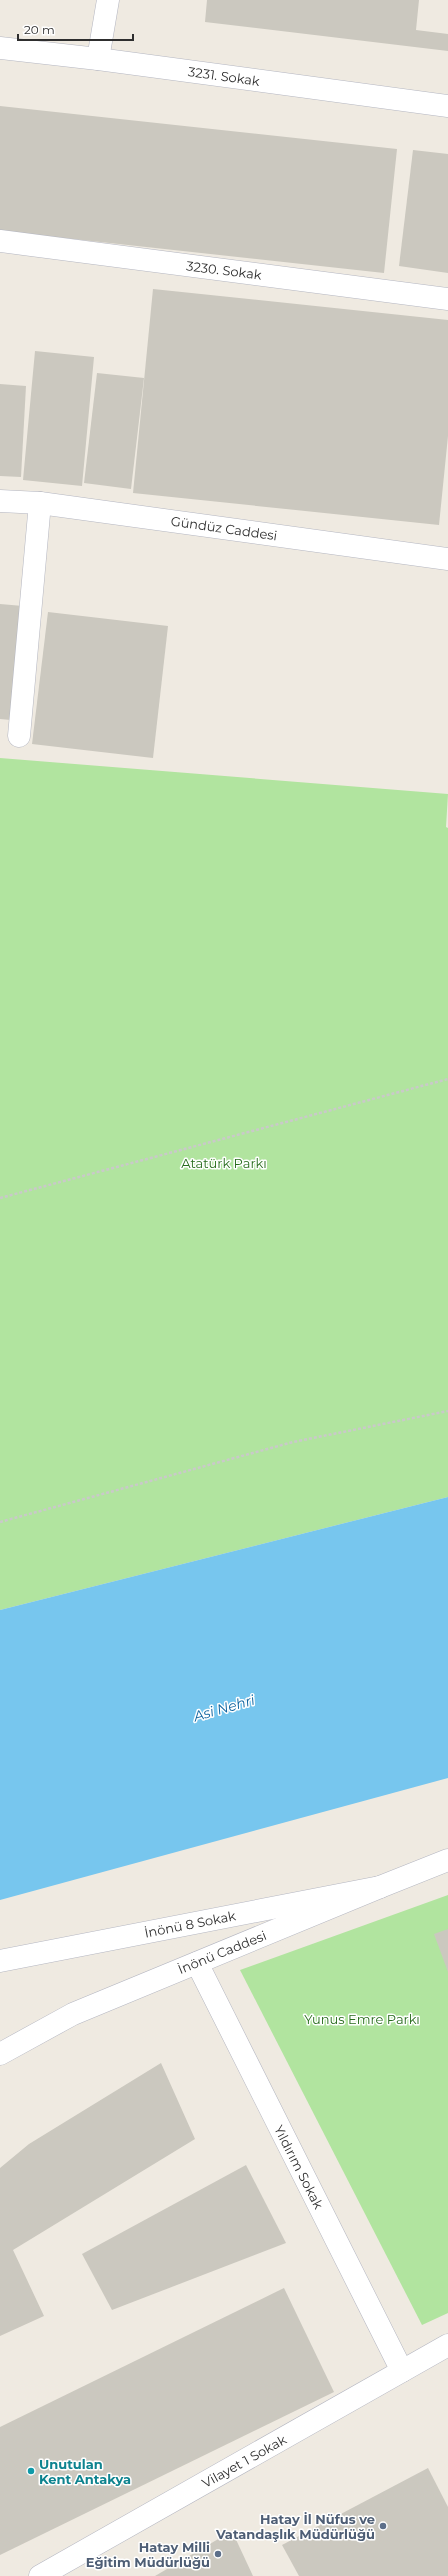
<svg xmlns="http://www.w3.org/2000/svg" width="448" height="2576" font-family="Montserrat,sans-serif">
<style>
.green{fill:#b1e49f}
.water{fill:#77c6ee}
.building{fill:#cbc8bf}
.lines{fill:none;stroke-linecap:round;stroke-linejoin:round}
.street-casing{stroke:#b4b6c1;stroke-width:23}
.secondary-casing{stroke:#b4b6c1;stroke-width:23}
.path{stroke:#c9c9c9;stroke-width:2.5;stroke-dasharray:3 2;stroke-linecap:butt}
.street{stroke:#fff;stroke-width:22}
.secondary{stroke:#fff;stroke-width:22}
.culture-dot{fill:#0f9aa8;stroke:#fff;stroke-width:1.5}
.service-dot{fill:#5c6f8a;stroke:#fff;stroke-width:1.5}
.labels{text-anchor:middle;dominant-baseline:central;stroke-width:3;stroke-linejoin:round;paint-order:stroke}
.street-label{font-size:13px;fill:#2e2e2e;stroke:#fff}
.park-label{font-size:13px;fill:#276c1c;stroke:#fff}
.culture-label{font-size:13px;font-weight:bold;fill:#0d838f;stroke:#fff;text-anchor:start}
.service-label{font-size:13px;font-weight:bold;fill:#4e5e75;stroke:#fff;text-anchor:end}
.water-label{font-size:14px;font-style:italic;fill:#0f64a0;stroke:#fff}
</style>
<rect width="100%" height="100%" fill="#efeae1"/>
<!-- green -->
<g class="green">
<path d="M 0,758 L 448,794 L 446,827 L 448,828 L 448,1497 L 0,1610 Z"/>
<path d="M 448,1895 L 448,2313 L 422,2325 L 240,1970 Z"/>
</g>
<!-- water -->
<path class="water" d="M 448,1497 L 448,1778 L 0,1900 L 0,1610 Z"/>
<!-- building -->
<g class="building">
<path d="M 207,0 L 419,0 L 416,30 L 448,34 L 448,51 L 205,22 Z"/>
<path d="M 0,106 L 397,149 L 384,273 L 0,231 Z"/>
<path d="M 413,150 L 448,154 L 448,273 L 399,266 Z"/>
<path d="M 153,289 L 448,320 L 448,436 L 439,525 L 133,493 Z"/>
<path d="M 35,351 L 94,357 L 82,486 L 23,480 Z"/>
<path d="M 97,373 L 144,378 L 131,489 L 84,483 Z"/>
<path d="M 0,384 L 26,386 L 21,477 L 0,476 Z"/>
<path d="M 0,604 L 23,606 L 11,720 L 0,719 Z"/>
<path d="M 48,612 L 168,626 L 153,758 L 32,744 Z"/>
<path d="M 448,1929 L 448,1972 L 434,1934 Z"/>
<path d="M 161,2063 L 195,2139 L 13,2250 L 44,2316 L 0,2336 L 0,2168 L 29,2144 Z"/>
<path d="M 246,2165 L 286,2243 L 112,2310 L 82,2254 Z"/>
<path d="M 284,2288 L 334,2392 L 0,2555 L 0,2427 Z"/>
<path d="M 428,2468 L 448,2507 L 448,2576 L 299,2576 L 282,2545 Z"/>
<path d="M 232,2531 L 253,2576 L 155,2576 Z"/>
</g>
<g class="lines">
<defs>
<g id="street">
<path d="M 0,48 L 98,59 L 448,106"/>
<path d="M 98,59 L 108,0"/>
<path d="M 0,241 L 448,299"/>
<path d="M 19,736 L 40,503"/>
<path d="M 0,1961 L 380,1887 L 448,1860"/>
<path d="M 197,1963 L 402,2371"/>
<path d="M 40,2576 L 448,2345"/>
</g>
<g id="secondary">
<path d="M 0,501 L 40,503 L 448,559"/>
<path d="M 0,2054 L 73,2014 L 380,1887"/>
</g>
</defs>
<!-- street casing -->
<use href="#street" class="street-casing"/>
<!-- secondary casing -->
<use href="#secondary" class="secondary-casing"/>
<!-- path -->
<g class="path">
<path d="M 0,1198 L 448,1079"/>
<path d="M 0,1522 L 293,1442 L 448,1411"/>
</g>
<!-- street -->
<use href="#street" class="street"/>
<!-- secondary -->
<use href="#secondary" class="secondary"/>
</g>
<!-- markers -->
<circle class="culture-dot" cx="31" cy="2471" r="4"/>
<g class="service-dot">
<circle cx="383" cy="2526" r="4"/>
<circle cx="218" cy="2554" r="4"/>
</g>
<g class="labels">
<!-- street labels -->
<g class="street-label">
<text transform="translate(224 76) rotate(8)">3231. Sokak</text>
<text transform="translate(224 270) rotate(7)">3230. Sokak</text>
<text transform="translate(224 528) rotate(8)">Gündüz Caddesi</text>
<text transform="translate(190 1924) rotate(-11)">İnönü 8 Sokak</text>
<text transform="translate(222 1952) rotate(-22)">İnönü Caddesi</text>
<text transform="translate(299 2167) rotate(63)">Yıldırım Sokak</text>
<text transform="translate(244 2461) rotate(-29)">Vilayet 1 Sokak</text>
</g>
<!-- park labels -->
<g class="park-label">
<text x="224" y="1163">Atatürk Parkı</text>
<text x="362" y="2019">Yunus Emre Parkı</text>
</g>
<!-- culture labels -->
<g class="culture-label">
<text x="39" y="2464">Unutulan<tspan x="39" dy="15">Kent Antakya</tspan></text>
</g>
<!-- service labels -->
<g class="service-label">
<text x="375" y="2519">Hatay İl Nüfus ve<tspan x="375" dy="15">Vatandaşlık Müdürlüğü</tspan></text>
<text x="210" y="2547">Hatay Milli<tspan x="210" dy="15">Eğitim Müdürlüğü</tspan></text>
</g>
<!-- water labels -->
<g class="water-label">
<text transform="translate(224 1708) rotate(-16)">Asi Nehri</text>
</g>
</g>
<!-- scale -->
<path d="M18 34v6h115v-6" fill="none" stroke="#2e2e2e" stroke-width="2"/>
<text x="24" y="34" font-size="12" fill="#2e2e2e" stroke="#ffffff" stroke-width="3" paint-order="stroke">20 m</text>
</svg>
